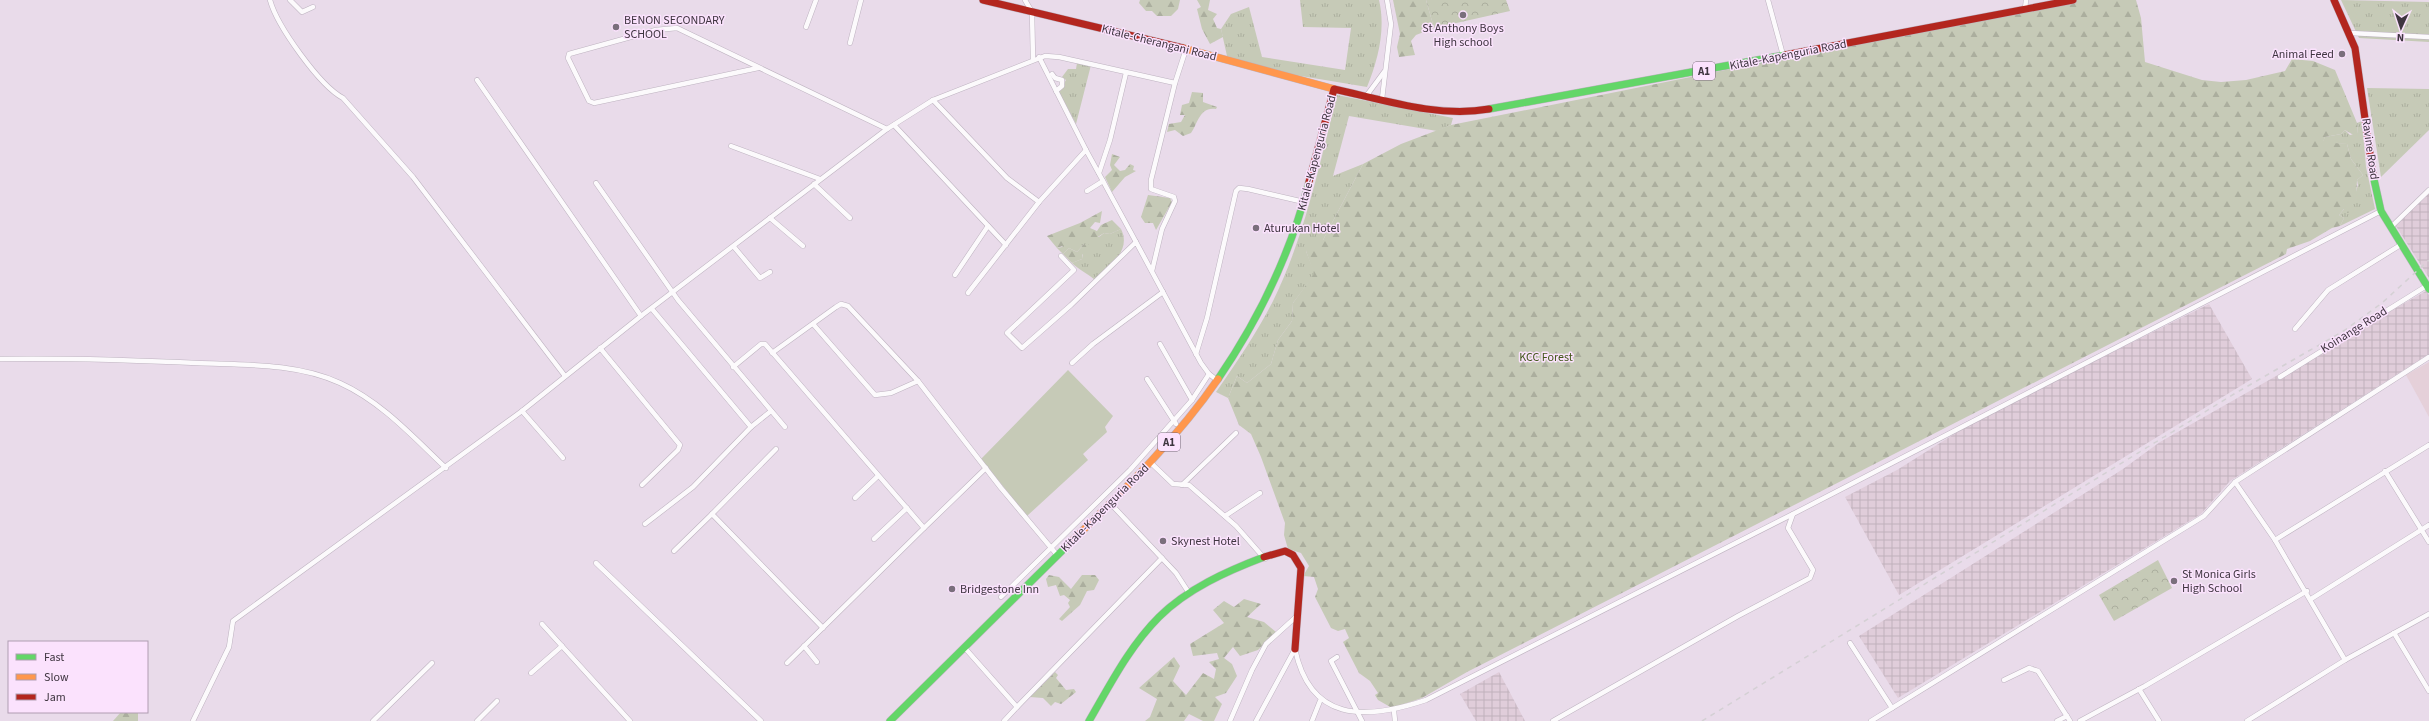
<svg xmlns="http://www.w3.org/2000/svg" width="2429" height="721" font-family="'Source Sans 3',sans-serif">
<style>
.industrial{fill:url(#industrial-grid)}
.medical{fill:#e5d0d9}
.grass{fill:url(#grass-tufts)}
.forest{fill:url(#forest-firs)}
.park{fill:url(#park-crowns)}
.pitch{fill:#c6cab7}
.lines{fill:none;stroke-linecap:round;stroke-linejoin:round}
.street-casing{stroke:#beb3c0;stroke-width:5.5}
.fast-casing{stroke:#beb3c0;stroke-width:8}
.slow-casing{stroke:#beb3c0;stroke-width:8}
.jam-casing{stroke:#beb3c0;stroke-width:8}
.street{stroke:#fcfafc;stroke-width:4.5}
.fast{stroke:#63d668;stroke-width:7}
.slow{stroke:#ff974d;stroke-width:7}
.jam{stroke:#b3261e;stroke-width:7}
.rail{stroke:#d4d0d4;stroke-width:1.5;stroke-dasharray:5 5;stroke-linecap:butt}
.poi-dot{fill:#7a6f7c;stroke:#fbe2fd;stroke-width:1.5}
.labels{text-anchor:middle;dominant-baseline:central;stroke-width:3;stroke-linejoin:round;paint-order:stroke}
.shield{fill:#fbe2fd;stroke:#776979;stroke-width:1}
.shield-label{font-size:11px;font-weight:bold;fill:#3f3540}
.poi-label{font-size:12px;fill:#3f3540;stroke:#fbe2fd;text-anchor:start}
.street-label{font-size:12px;fill:#3f3540;stroke:#fbe2fd}
.park-label{font-size:12px;fill:#42581a;stroke:#fbe2fd}
</style>
<defs>
<pattern id="industrial-grid" width="8" height="8" patternUnits="userSpaceOnUse"><rect width="8" height="8" fill="#e0cdda"/><path d="M0 4h8M4 0v8" fill="none" stroke="#c1b1bc"/></pattern>
<pattern id="grass-tufts" width="24" height="20" patternUnits="userSpaceOnUse"><rect width="24" height="20" fill="#c6cab7"/><path d="M3 7l-1-3M5 7V3M7 7l1-3M15 17l-1-3M17 17v-4M19 17l1-3" fill="none" stroke="#abae9e"/></pattern>
<pattern id="forest-firs" width="22" height="20" patternUnits="userSpaceOnUse"><rect width="22" height="20" fill="#c6cab7"/><path d="M5 1l3.5 6h-7zM16 11l3.5 6h-7z" fill="#abae9e"/></pattern>
<pattern id="park-crowns" width="20" height="18" patternUnits="userSpaceOnUse"><rect width="20" height="18" fill="#c6cab7"/><path d="M2 6a3 3 0 1 1 6 0M12 15a3 3 0 1 1 6 0" fill="none" stroke="#abae9e"/></pattern>
</defs>
<rect width="100%" height="100%" fill="#e9dbea"/>
<!-- industrial -->
<g class="industrial">
<path d="M 2429,192 L 2429,278 L 2396,226 Z"/>
<path d="M 2426,291 L 2429,295 L 2429,354 L 2230,481 L 2201,514 L 1898,698 L 1859,636 L 2123,469 L 2160,442 Z"/>
<path d="M 2209,304 L 2252,379 L 1899,595 L 1845,497 L 1897,470 L 1975,421 Z"/>
<path d="M 1499,672 L 1525,721 L 1476,721 L 1460,694 Z"/>
</g>
<!-- medical -->
<path class="medical" d="M 2429,362 L 2429,417 L 2406,375 Z"/>
<!-- grass -->
<g class="grass">
<path d="M 1300,0 L 1379,0 C 1386,29 1378,60 1367,87 L 1283,73 L 1227,56 L 1221,29 L 1231,14 L 1249,7 L 1262,57 L 1345,70 L 1351,28 L 1303,27 Z"/>
<path d="M 2341,0 L 2429,2 L 2429,42 L 2359,38 Z"/>
<path d="M 1077,63 L 1091,65 L 1076,124 L 1059,92 L 1066,80 L 1062,77 L 1068,69 L 1076,69 Z"/>
<path d="M 2367,88 L 2429,89 L 2429,130 L 2381,177 Z"/>
<path d="M 1337,95 L 1453,118 L 1451,125 L 1437,131 L 1349,116 L 1333,176 L 1363,164 L 1323,240 L 1306,251 L 1315,274 L 1293,303 L 1292,321 L 1278,340 L 1271,364 L 1247,383 L 1237,376 L 1228,398 L 1216,392 C 1237,362 1258,331 1274,299 C 1305,235 1320,163 1337,95 Z"/>
<path d="M 2362,121 L 2366,167 L 2375,209 L 2340,226 L 2344,218 L 2339,215 L 2345,208 L 2352,205 L 2358,185 L 2357,180 L 2363,175 L 2351,159 L 2347,144 L 2322,143 L 2325,137 L 2341,134 L 2345,130 L 2350,135 L 2358,133 L 2357,123 Z"/>
<path d="M 1121,229 C 1132,251 1109,266 1095,280 C 1087,273 1078,269 1072,263 L 1082,259 L 1084,244 L 1077,252 L 1069,248 L 1063,254 L 1057,248 L 1062,247 L 1066,239 L 1083,235 L 1099,237 L 1104,233 L 1110,234 Z"/>
</g>
<!-- forest -->
<g class="forest">
<path d="M 1140,0 L 1180,0 L 1178,9 L 1171,16 L 1157,16 L 1152,11 L 1146,11 L 1139,3 Z"/>
<path d="M 1197,0 L 1210,0 L 1208,10 L 1217,14 L 1213,19 L 1217,28 L 1221,29 L 1223,37 L 1210,44 L 1202,29 L 1197,9 L 1201,7 Z"/>
<path d="M 1393,0 L 1426,0 L 1434,28 L 1416,35 L 1411,41 L 1415,55 L 1399,57 L 1397,47 L 1400,34 Z"/>
<path d="M 2075,0 L 2136,0 L 2141,18 L 2145,62 L 2202,80 L 2221,82 L 2246,80 L 2285,71 L 2292,59 L 2313,61 L 2335,70 L 2357,123 L 2358,134 L 2355,136 L 2345,130 L 2341,134 L 2325,137 L 2323,142 L 2347,144 L 2351,159 L 2363,175 L 2357,180 L 2356,201 L 2352,205 L 2358,210 L 2347,213 L 2344,209 L 2339,215 L 2344,218 L 2340,226 L 2332,228 L 2310,241 L 2287,249 L 2286,254 L 1467,672 L 1422,698 L 1392,708 L 1378,700 L 1375,695 L 1378,693 L 1370,681 L 1359,673 L 1343,642 L 1349,638 L 1345,629 L 1338,631 L 1331,628 L 1315,597 L 1318,589 L 1314,577 L 1303,576 L 1309,566 L 1301,553 L 1288,549 L 1284,535 L 1285,523 L 1261,457 L 1251,434 L 1239,425 L 1228,398 L 1237,376 L 1247,383 L 1271,364 L 1278,340 L 1292,321 L 1293,303 L 1314,274 L 1306,251 L 1309,241 L 1323,240 L 1363,164 L 1401,144 L 1451,125 Z"/>
<path d="M 1192,92 L 1203,93 L 1203,102 L 1217,107 L 1216,109 C 1200,106 1198,123 1191,133 L 1183,136 L 1175,130 L 1167,132 L 1169,124 L 1181,122 L 1185,115 L 1180,115 L 1182,105 L 1189,103 Z"/>
<path d="M 1112,154 L 1120,157 L 1114,165 L 1120,171 L 1125,170 L 1130,164 L 1134,166 L 1133,170 L 1136,171 L 1125,177 L 1112,192 L 1105,177 L 1112,170 L 1110,165 Z"/>
<path d="M 1148,195 L 1170,198 L 1172,202 L 1156,230 L 1153,223 L 1145,223 L 1141,217 Z"/>
<path d="M 1102,211 L 1100,223 L 1095,222 L 1090,228 L 1097,231 L 1101,225 L 1112,220 L 1121,229 L 1110,234 L 1104,233 L 1090,242 L 1087,236 L 1083,236 L 1079,244 L 1066,239 L 1068,244 L 1057,248 L 1047,236 L 1080,223 Z"/>
<path d="M 1088,243 L 1089,247 L 1082,255 L 1082,259 L 1072,263 L 1063,254 L 1069,248 L 1077,252 L 1084,244 Z"/>
<path d="M 1049,575 L 1059,577 L 1071,589 L 1082,575 L 1095,575 L 1099,580 L 1094,590 L 1087,591 L 1080,605 L 1062,621 L 1059,619 L 1070,607 L 1068,603 L 1070,600 L 1064,595 L 1060,596 L 1056,585 L 1048,587 L 1046,579 Z"/>
<path d="M 1244,599 L 1261,604 L 1247,617 L 1264,622 L 1276,632 L 1258,650 L 1240,656 L 1233,647 L 1224,658 L 1232,664 L 1237,676 L 1226,693 L 1215,697 L 1222,704 L 1214,721 L 1203,721 L 1189,714 L 1184,721 L 1145,721 L 1150,717 L 1157,699 L 1139,688 L 1174,657 L 1180,666 L 1173,681 L 1186,695 L 1203,673 L 1214,679 L 1216,669 L 1209,662 L 1219,659 L 1217,653 L 1193,656 L 1190,644 L 1224,623 L 1213,610 L 1224,601 L 1234,607 Z"/>
<path d="M 1055,672 L 1058,675 L 1056,678 L 1066,690 L 1074,689 L 1076,692 L 1061,704 L 1055,702 L 1051,706 L 1043,698 L 1030,697 Z"/>
<path d="M 121,712 L 138,712 L 138,721 L 113,721 Z"/>
</g>
<!-- park -->
<g class="park">
<path d="M 1426,0 L 1506,0 L 1510,11 L 1434,28 Z"/>
<path d="M 2158,560 L 2172,588 L 2114,621 L 2099,595 Z"/>
</g>
<!-- pitch -->
<path class="pitch" d="M 1068,370 L 1113,416 L 1105,427 L 1107,432 L 1083,454 L 1088,460 L 1027,516 L 981,459 Z"/>
<g class="lines">
<defs>
<g id="street">
<path d="M 270,0 C 277,26 320,86 343,98 L 413,177 L 565,376"/>
<path d="M 290,0 L 302,12 L 313,7"/>
<path d="M 1025,0 L 1032,12 L 1033,59"/>
<path d="M 1768,0 L 1783,55"/>
<path d="M 2025,9 L 2026,0"/>
<path d="M 806,27 L 816,0"/>
<path d="M 2350,33 L 2429,37"/>
<path d="M 850,43 L 861,0"/>
<path d="M 1039,57 L 1086,150"/>
<path d="M 758,68 L 594,103 L 589,101 L 568,58 L 569,54 L 656,30 L 677,28 L 887,129"/>
<path d="M 1052,74 L 1055,78 L 1062,80 L 1062,86 L 1056,91"/>
<path d="M 477,80 L 641,316"/>
<path d="M 1367,95 L 1384,72"/>
<path d="M 1382,99 L 1391,24 L 1387,0"/>
<path d="M 933,100 L 1007,178 L 1039,202"/>
<path d="M 894,125 L 1006,245"/>
<path d="M 731,146 L 820,179"/>
<path d="M 1099,173 L 1110,140 L 1126,73"/>
<path d="M 1103,181 L 1136,242"/>
<path d="M 596,183 L 678,300 L 785,427"/>
<path d="M 814,184 L 850,218"/>
<path d="M 770,218 L 803,246"/>
<path d="M 2391,227 L 2429,190"/>
<path d="M 734,247 L 760,278 L 770,272"/>
<path d="M 1061,256 L 1074,270 L 1007,333 L 1022,348 L 1071,305 L 1136,242 L 1201,363 L 1209,374 L 1217,380"/>
<path d="M 1152,271 L 1162,229 L 1175,201 L 1174,197 L 1151,189 L 1151,180 L 1175,83 L 1186,49"/>
<path d="M 955,275 L 988,226"/>
<path d="M 968,293 L 1039,202 L 1086,150 L 1103,181 L 1087,191"/>
<path d="M 652,309 L 751,427 L 771,411"/>
<path d="M 813,324 L 875,395 L 891,393 L 918,381"/>
<path d="M 2295,329 L 2328,290 L 2402,244"/>
<path d="M 1160,344 L 1192,400 L 1209,374"/>
<path d="M 600,348 L 680,445 L 678,450 L 642,485"/>
<path d="M 772,353 L 836,307 L 841,304 L 848,306 L 918,381 L 1001,488 L 1058,556"/>
<path d="M 1196,354 L 1207,318 L 1236,191 L 1239,188 L 1248,189 L 1304,202"/>
<path d="M 0,359 C 66,358 131,360 197,363 C 244,365 297,363 340,383 C 382,402 414,438 446,468"/>
<path d="M 1072,363 L 1093,344 L 1163,292"/>
<path d="M 733,367 L 761,344 L 765,344 L 924,528 L 787,663"/>
<path d="M 2280,377 L 2428,285"/>
<path d="M 1147,379 L 1176,424"/>
<path d="M 522,411 L 563,458"/>
<path d="M 776,449 L 712,514 L 823,628"/>
<path d="M 1150,462 L 1173,484 L 1189,485 L 1236,526 L 1265,559"/>
<path d="M 2385,471 L 2429,542"/>
<path d="M 2235,482 L 2275,540 L 2345,660"/>
<path d="M 1182,485 L 1236,433"/>
<path d="M 855,498 L 878,476"/>
<path d="M 1110,503 L 1176,573 L 1189,593"/>
<path d="M 1225,516 L 1260,493"/>
<path d="M 645,524 L 693,487 L 751,427"/>
<path d="M 924,528 L 986,468"/>
<path d="M 874,539 L 907,508"/>
<path d="M 2275,540 L 2429,445"/>
<path d="M 674,551 L 712,514"/>
<path d="M 596,563 L 761,721"/>
<path d="M 1001,597 L 1130,470 L 1192,400"/>
<path d="M 2311,599 L 2429,525"/>
<path d="M 542,624 L 630,721"/>
<path d="M 2394,633 L 2429,691"/>
<path d="M 1850,643 L 1892,708"/>
<path d="M 804,646 L 817,662"/>
<path d="M 964,647 L 1017,707 L 1004,721"/>
<path d="M 1295,649 C 1310,721 1363,721 1426,700 L 1793,514 L 2381,211"/>
<path d="M 1337,657 L 1331,661 L 1362,721"/>
<path d="M 531,673 L 562,646"/>
<path d="M 2004,680 L 2029,668 L 2038,671 L 2070,721"/>
<path d="M 2139,689 L 2159,721"/>
<path d="M 1017,707 L 1162,558"/>
<path d="M 1394,711 L 1395,721"/>
<path d="M 193,721 L 229,647 L 233,621 L 522,411 L 641,316 L 887,129 L 933,100 L 1045,56 L 1059,57 L 1175,83"/>
<path d="M 373,721 L 432,663"/>
<path d="M 477,721 L 497,701"/>
<path d="M 1230,721 L 1252,670 L 1266,644 L 1298,615"/>
<path d="M 1256,721 L 1295,649"/>
<path d="M 1312,721 L 1320,701"/>
<path d="M 1553,721 L 1738,616 L 1810,578 L 1813,570 L 1788,528 L 1793,514"/>
<path d="M 1871,721 L 2204,516 L 2235,482 L 2429,357"/>
<path d="M 2057,721 L 2067,716"/>
<path d="M 2080,721 L 2145,686 L 2307,591"/>
<path d="M 2247,721 L 2345,660 L 2429,614"/>
</g>
<g id="fast">
<path d="M 1489,109 L 1785,55"/>
<path d="M 2373,175 L 2381,211 L 2429,289"/>
<path d="M 1218,379 C 1259,319 1291,252 1309,182"/>
<path d="M 890,721 L 1070,543"/>
<path d="M 1089,721 C 1110,685 1129,647 1159,617 C 1187,589 1227,571 1264,557"/>
</g>
<g id="slow">
<path d="M 1183,48 L 1334,89"/>
<path d="M 1070,543 C 1122,492 1176,440 1218,379"/>
</g>
<g id="jam">
<path d="M 983,0 L 1183,48"/>
<path d="M 2334,0 L 2355,48 L 2373,175"/>
<path d="M 1785,55 L 2073,0"/>
<path d="M 1309,182 L 1334,89 C 1384,100 1438,118 1489,109"/>
<path d="M 1264,557 L 1285,551 L 1293,555 L 1301,568 L 1295,649"/>
</g>
</defs>
<!-- street casing -->
<use href="#street" class="street-casing"/>
<!-- fast casing -->
<use href="#fast" class="fast-casing"/>
<!-- slow casing -->
<use href="#slow" class="slow-casing"/>
<!-- jam casing -->
<use href="#jam" class="jam-casing"/>
<!-- street -->
<use href="#street" class="street"/>
<!-- fast -->
<use href="#fast" class="fast"/>
<!-- slow -->
<use href="#slow" class="slow"/>
<!-- jam -->
<use href="#jam" class="jam"/>
<!-- rail -->
<path class="rail" d="M 1702,721 L 2234,394 L 2345,330 L 2382,303 L 2429,260"/>
</g>
<!-- markers -->
<g class="poi-dot">
<circle cx="1463" cy="15" r="4"/>
<circle cx="616" cy="27" r="4"/>
<circle cx="2342" cy="54" r="4"/>
<circle cx="1256" cy="228" r="4"/>
<circle cx="1163" cy="541" r="4"/>
<circle cx="2174" cy="581" r="4"/>
<circle cx="952" cy="589" r="4"/>
</g>
<g class="labels">
<!-- shield labels -->
<g class="shield">
<rect x="1693" y="62" width="22" height="18" rx="3"/>
<rect x="1158" y="433" width="22" height="18" rx="3"/>
</g>
<g class="shield-label">
<text x="1704" y="71">A1</text>
<text x="1169" y="442">A1</text>
</g>
<!-- poi labels -->
<g class="poi-label">
<text x="624" y="20">BENON SECONDARY<tspan x="624" dy="14">SCHOOL</tspan></text>
<text x="1463" y="28" text-anchor="middle">St Anthony Boys<tspan x="1463" dy="14">High school</tspan></text>
<text x="2334" y="54" text-anchor="end">Animal Feed</text>
<text x="1264" y="228">Aturukan Hotel</text>
<text x="1171" y="541">Skynest Hotel</text>
<text x="2182" y="574">St Monica Girls<tspan x="2182" dy="14">High School</tspan></text>
<text x="960" y="589">Bridgestone Inn</text>
</g>
<!-- street labels -->
<g class="street-label">
<text transform="translate(1159 43) rotate(14)">Kitale-Cherangani Road</text>
<text transform="translate(1788 55) rotate(-11)">Kitale-Kapenguria Road</text>
<text transform="translate(2370 149) rotate(82)">Ravine Road</text>
<text transform="translate(1317 153) rotate(-75)">Kitale-Kapenguria Road</text>
<text transform="translate(2354 330) rotate(-32)">Koinange Road</text>
<text transform="translate(1105 508) rotate(-45)">Kitale-Kapenguria Road</text>
</g>
<!-- park labels -->
<g class="park-label">
<text x="1546" y="357">KCC Forest</text>
</g>
</g>
<!-- legend -->
<rect x="8" y="641" width="140" height="72" fill="#fbe2fd" stroke="#b09db1"/>
<rect x="16" y="654" width="20" height="6" fill="#63d668" stroke="#b09db1"/>
<text x="44" y="661" font-size="12" fill="#3f3540">Fast</text>
<rect x="16" y="674" width="20" height="6" fill="#ff974d" stroke="#b09db1"/>
<text x="44" y="681" font-size="12" fill="#3f3540">Slow</text>
<rect x="16" y="694" width="20" height="6" fill="#b3261e" stroke="#b09db1"/>
<text x="44" y="701" font-size="12" fill="#3f3540">Jam</text>
<!-- north arrow -->
<g transform="translate(2401 28) rotate(183)" stroke="#fbe2fd" stroke-width="3" paint-order="stroke">
<path d="M0-3L7 15L0 10L-7 15Z" fill="#3f3540"/>
<text y="-6" font-size="11" font-weight="bold" text-anchor="middle" fill="#3f3540">N</text>
</g>
</svg>
